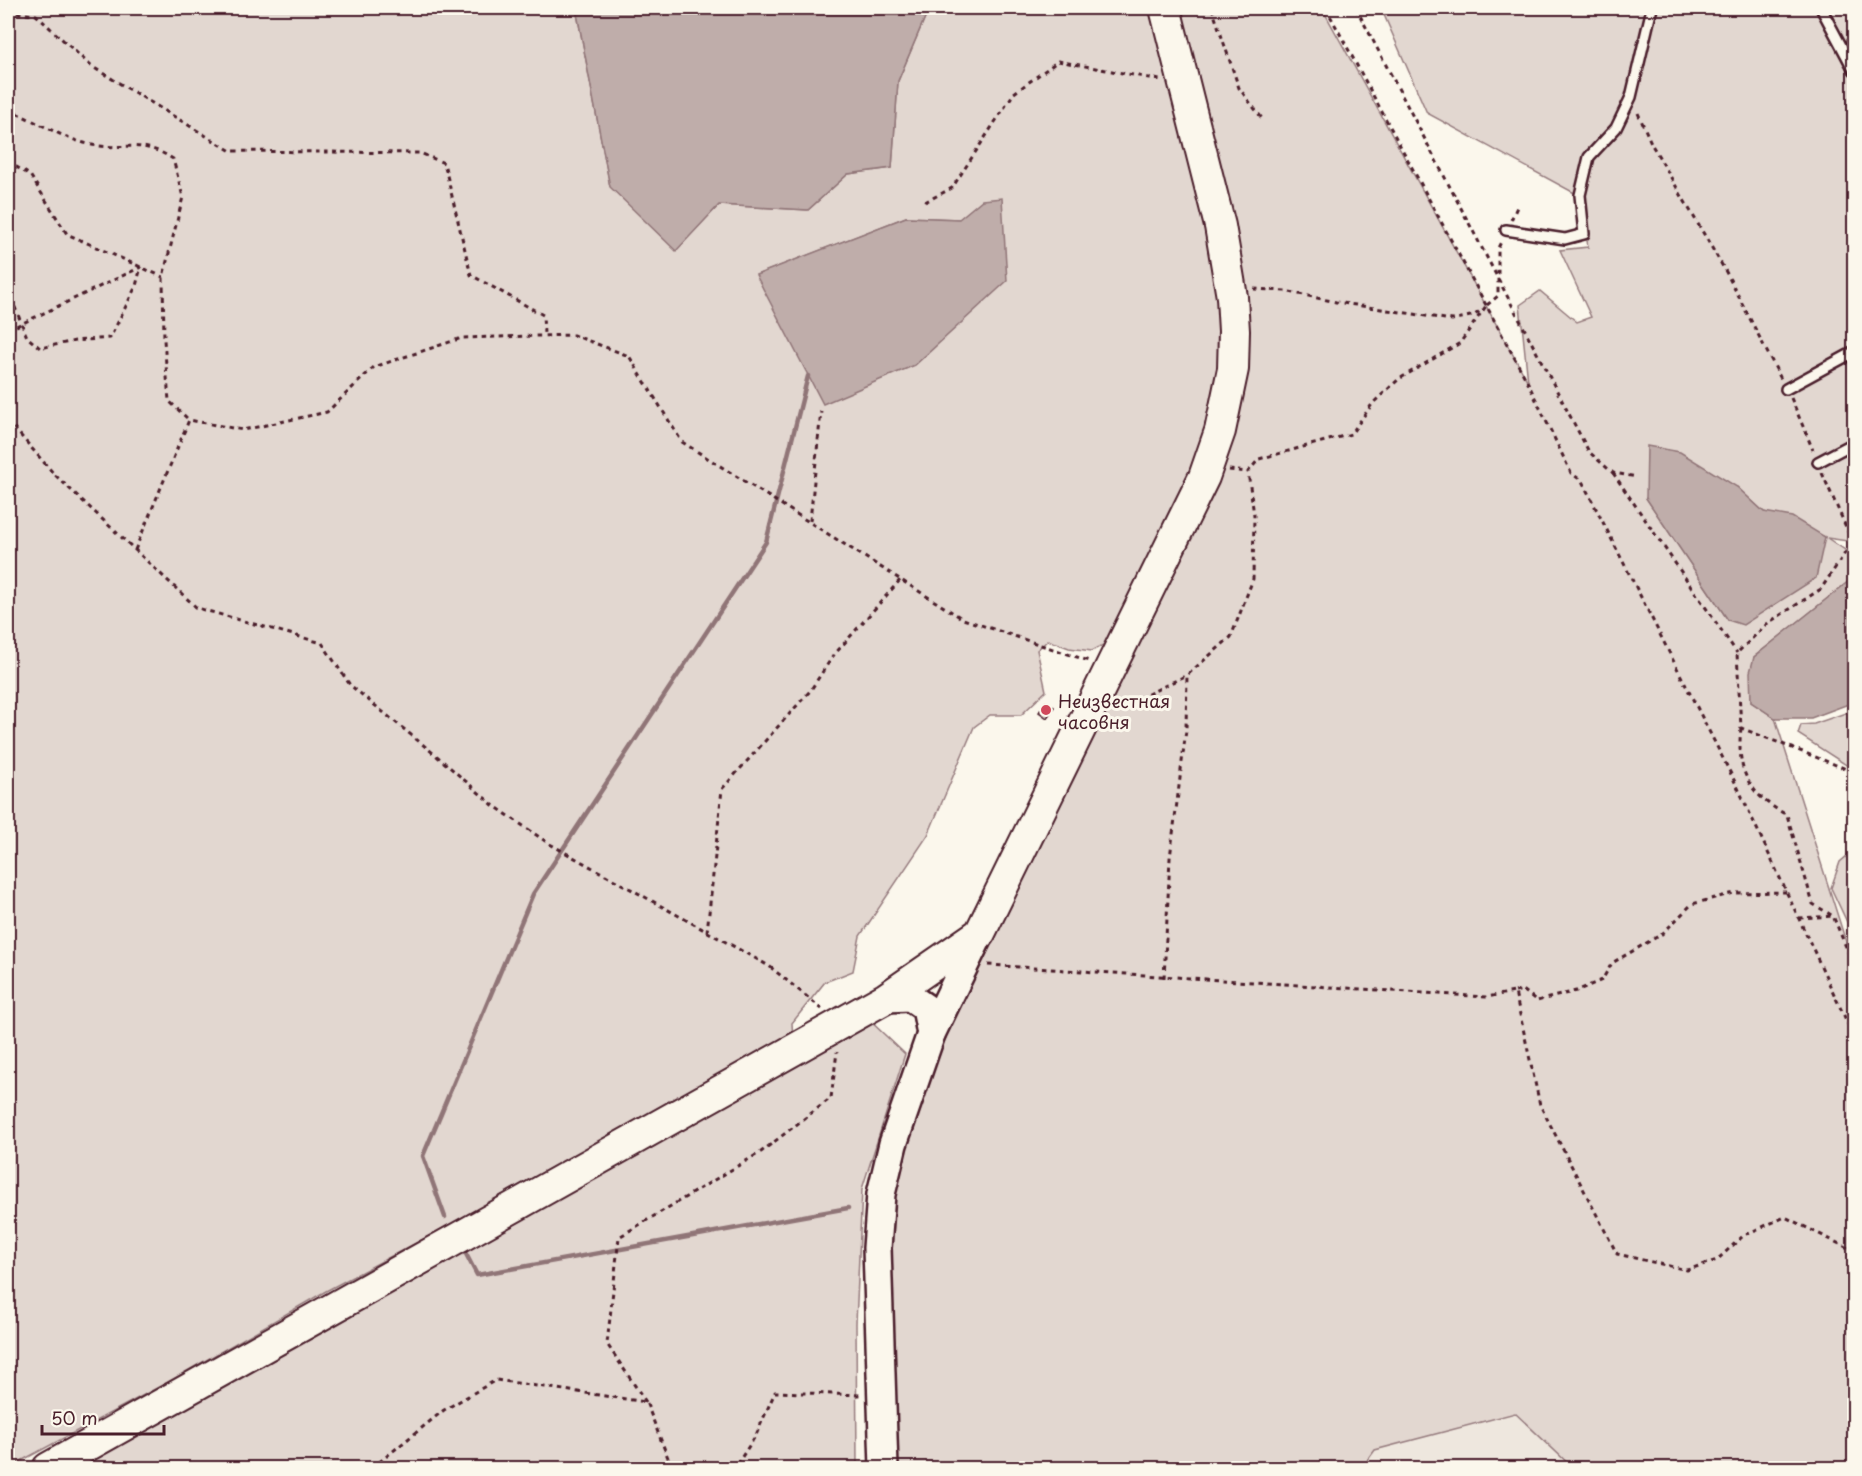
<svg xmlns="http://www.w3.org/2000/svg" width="1862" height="1476" font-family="'Playpen Sans',sans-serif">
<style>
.built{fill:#eee7de}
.green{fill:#e2d7d0;stroke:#967b7e;stroke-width:1.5;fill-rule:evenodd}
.water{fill:#bfadaa;stroke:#907477;stroke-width:1.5}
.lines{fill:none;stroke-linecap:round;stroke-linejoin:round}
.stream{stroke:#907477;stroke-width:4.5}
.building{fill:#cfc2bc;stroke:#4a1f2b;stroke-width:1.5}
.service-casing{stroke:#4a1f2b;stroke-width:14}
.secondary-casing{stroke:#4a1f2b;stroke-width:32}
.primary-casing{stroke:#4a1f2b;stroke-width:34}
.path{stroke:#4a1f2b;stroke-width:3;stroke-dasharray:4.5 4.5;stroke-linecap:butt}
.service{stroke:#fbf7ec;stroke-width:9}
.secondary{stroke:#fbf7ec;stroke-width:27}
.primary{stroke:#fbf7ec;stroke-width:30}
.poi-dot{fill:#d1495b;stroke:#fbf7ec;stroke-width:2}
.labels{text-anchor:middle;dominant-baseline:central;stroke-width:6;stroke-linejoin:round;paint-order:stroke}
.poi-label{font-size:18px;fill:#4a1f2b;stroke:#fbf7ec;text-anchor:start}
</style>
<rect width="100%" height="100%" fill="#fbf7ec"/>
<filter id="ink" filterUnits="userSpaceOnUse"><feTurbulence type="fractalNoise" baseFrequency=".0167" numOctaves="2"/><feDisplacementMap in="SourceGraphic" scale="12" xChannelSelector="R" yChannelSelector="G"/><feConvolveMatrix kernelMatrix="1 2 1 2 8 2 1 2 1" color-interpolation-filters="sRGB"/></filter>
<g filter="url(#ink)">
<!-- built -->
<path class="built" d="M 1515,1413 L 1573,1468 L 1362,1468 L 1374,1450 Z"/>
<!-- green -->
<g class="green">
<path d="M 8,8 L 576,8 L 610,186 L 676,250 L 719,205 L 808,210 L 848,174 L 892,168 L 898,81 L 929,8 L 1159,8 L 1225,300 L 1213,427 L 1118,637 L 1092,651 L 1069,648 L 1048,640 L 1037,650 L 1046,691 L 1021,715 L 990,715 L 974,727 L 928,835 L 860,936 L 853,971 L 825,982 L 792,1023 L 793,1041 L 326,1291 L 168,1382 L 8,1468 ZM 906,217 L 959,219 L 757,275 Z"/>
<path d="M 1173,8 L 1322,8 L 1528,382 L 1520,305 L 1540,291 L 1577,322 L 1591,317 L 1560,250 L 1588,247 L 1580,196 L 1427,113 L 1381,8 L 1854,8 L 1854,542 L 1827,538 L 1854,556 L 1854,577 L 1754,657 L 1751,702 L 1775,718 L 1854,967 L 1854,1468 L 1573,1468 L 1515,1413 L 1375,1450 L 1362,1468 L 892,1468 L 889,1194 L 932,1056 L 1239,370 ZM 1737,487 L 1764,512 L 1825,537 L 1822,544 L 1728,620 L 1646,498 Z"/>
<path d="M 1854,710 L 1854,770 L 1798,734 L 1801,725 L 1814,724 Z"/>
<path d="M 1854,850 L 1854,922 L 1847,922 L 1831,888 L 1840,862 Z"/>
<path d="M 867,1018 L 905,1054 L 862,1189 L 856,1323 L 857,1468 L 63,1468 Z"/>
</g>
<!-- water -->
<g class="water">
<path d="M 576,8 L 929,8 L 898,81 L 892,168 L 848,174 L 808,210 L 719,205 L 676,251 L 610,187 Z"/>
<path d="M 1002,198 L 1007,281 L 915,365 L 823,404 L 756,275 L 906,217 L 959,219 L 982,200 Z"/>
<path d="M 1647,446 L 1680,452 L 1737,487 L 1764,512 L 1792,517 L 1825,537 L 1816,578 L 1743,625 L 1728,620 L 1646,498 Z"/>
<path d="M 1854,577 L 1854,702 L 1811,718 L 1775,718 L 1751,702 L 1750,672 L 1754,657 Z"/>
</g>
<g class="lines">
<!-- stream -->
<g class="stream">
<path d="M 445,1217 L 423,1156 L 533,894 L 766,542 L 808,376"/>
<path d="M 466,1254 L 477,1275 L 848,1208"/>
</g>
</g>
<!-- building -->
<path class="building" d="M 1046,702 L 1054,707 L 1047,718 L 1039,712 Z"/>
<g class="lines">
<defs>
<g id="service">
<path d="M 1821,8 L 1854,70"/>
<path d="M 1506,230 L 1565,239 L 1584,234 L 1580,195 L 1589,157 L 1616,128 L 1631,97 L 1652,8"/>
<path d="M 1786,389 L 1854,352"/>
<path d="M 1818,462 L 1854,443"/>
</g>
<g id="secondary">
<path d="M 886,998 L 910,997 L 926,1008 L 931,1034"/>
<path d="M 884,1468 L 877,1248 L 881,1194 L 893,1144 L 931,1034 L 980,933"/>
</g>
<path id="primary" d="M 48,1468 L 886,998 L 980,933 L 1204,477 L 1220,431 L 1233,369 L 1234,331 L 1232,297 L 1220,226 L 1165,8"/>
</defs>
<!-- service casing -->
<use href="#service" class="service-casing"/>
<!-- secondary casing -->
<use href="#secondary" class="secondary-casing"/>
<!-- primary casing -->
<use href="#primary" class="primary-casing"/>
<!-- path -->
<g class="path">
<path d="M 1212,8 L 1239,88 L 1264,121"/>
<path d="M 1326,8 L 1528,383 L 1571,473 L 1582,481 L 1738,788 L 1854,1037"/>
<path d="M 1356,8 L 1589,452 L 1613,473 L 1637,477"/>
<path d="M 8,12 L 36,15 L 91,66 L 231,151 L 420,153 L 444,163 L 471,275 L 543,315 L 544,334"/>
<path d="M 8,110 C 36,120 59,137 88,144 C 121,152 139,137 173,159 L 183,197 L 163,277 L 164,340 L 169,401 L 189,420"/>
<path d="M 1638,113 L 1652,145 L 1726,272 L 1781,379"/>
<path d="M 8,162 L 30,175 L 67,234 L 163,277"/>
<path d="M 925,202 L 952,188 L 1014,93 L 1058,61 L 1160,80"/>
<path d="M 1511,220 L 1517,207"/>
<path d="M 1254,289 L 1285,291 L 1336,302 L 1452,320 L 1475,315 L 1482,309"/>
<path d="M 8,290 L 27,337 L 40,348 L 75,341 L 110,338 L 136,286 L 141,267"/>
<path d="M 1487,305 L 1498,296 L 1498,248 L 1502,240"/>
<path d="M 8,330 L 141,267"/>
<path d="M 1791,398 L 1813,450"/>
<path d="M 8,421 L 54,474 L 197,608 L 322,643 L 350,685 L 438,757 L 493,805 L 548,843 L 769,966 L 822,1009"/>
<path d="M 1229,470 L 1248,472"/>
<path d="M 1613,473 L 1737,653"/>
<path d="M 1822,473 L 1854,545"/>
<path d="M 810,521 L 821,411"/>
<path d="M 1851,544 L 1821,589 L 1768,623 L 1737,653 L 1741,728 L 1854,772"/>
<path d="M 135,550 L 189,420 L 243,430 L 327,412 L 374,367 L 462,338 L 573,335 L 629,356 L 682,442 L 963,619 L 1089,661"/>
<path d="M 1115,710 L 1187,675"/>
<path d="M 1741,728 C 1736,771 1749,795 1787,815 L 1813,904 L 1833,916 L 1854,966"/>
<path d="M 1799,918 L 1833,916"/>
<path d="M 707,932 L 722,789 L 810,691 L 833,656 L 901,579"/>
<path d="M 988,965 L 1486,997 L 1515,992 L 1540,1105 L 1617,1254 L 1687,1270 L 1717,1260 L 1744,1235 L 1785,1217 L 1854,1251"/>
<path d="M 1164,978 L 1170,858 L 1186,730 L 1187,675 L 1231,637 L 1253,579 L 1254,515 L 1248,472 L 1259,459 L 1351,434 L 1373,403 L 1399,379 L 1460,343 L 1486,306"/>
<path d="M 1515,992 L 1523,990 L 1537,1001 L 1576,991 L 1602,980 L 1612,963 L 1662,934 L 1692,904 L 1734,893 L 1786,892"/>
<path d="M 646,1402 L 607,1344 L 619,1237 L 761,1152 L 831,1098 L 837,1052"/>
<path d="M 372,1468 L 444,1410 L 496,1380 L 646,1402 L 672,1468"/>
<path d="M 720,1468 L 736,1466 L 756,1435 L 775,1392 L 862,1395"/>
</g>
<!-- service -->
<use href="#service" class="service"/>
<!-- secondary -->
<use href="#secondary" class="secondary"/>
<!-- primary -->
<use href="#primary" class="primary"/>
</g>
</g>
<!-- markers -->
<circle class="poi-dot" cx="1046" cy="710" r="6"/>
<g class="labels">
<!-- poi labels -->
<g class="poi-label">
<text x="1058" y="700">Неизвестная<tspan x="1058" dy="21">часовня</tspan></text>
</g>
</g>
<!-- margin -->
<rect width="1862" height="1476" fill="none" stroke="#fbf7ec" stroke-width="30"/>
<rect x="15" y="15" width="1832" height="1446" fill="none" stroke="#4a1f2b" stroke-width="2" filter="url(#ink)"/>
<!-- scale -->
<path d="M42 1425v9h122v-9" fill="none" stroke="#4a1f2b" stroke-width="3"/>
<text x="51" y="1425" font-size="18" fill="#4a1f2b" stroke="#fbf7ec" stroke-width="4.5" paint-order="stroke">50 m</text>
</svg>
